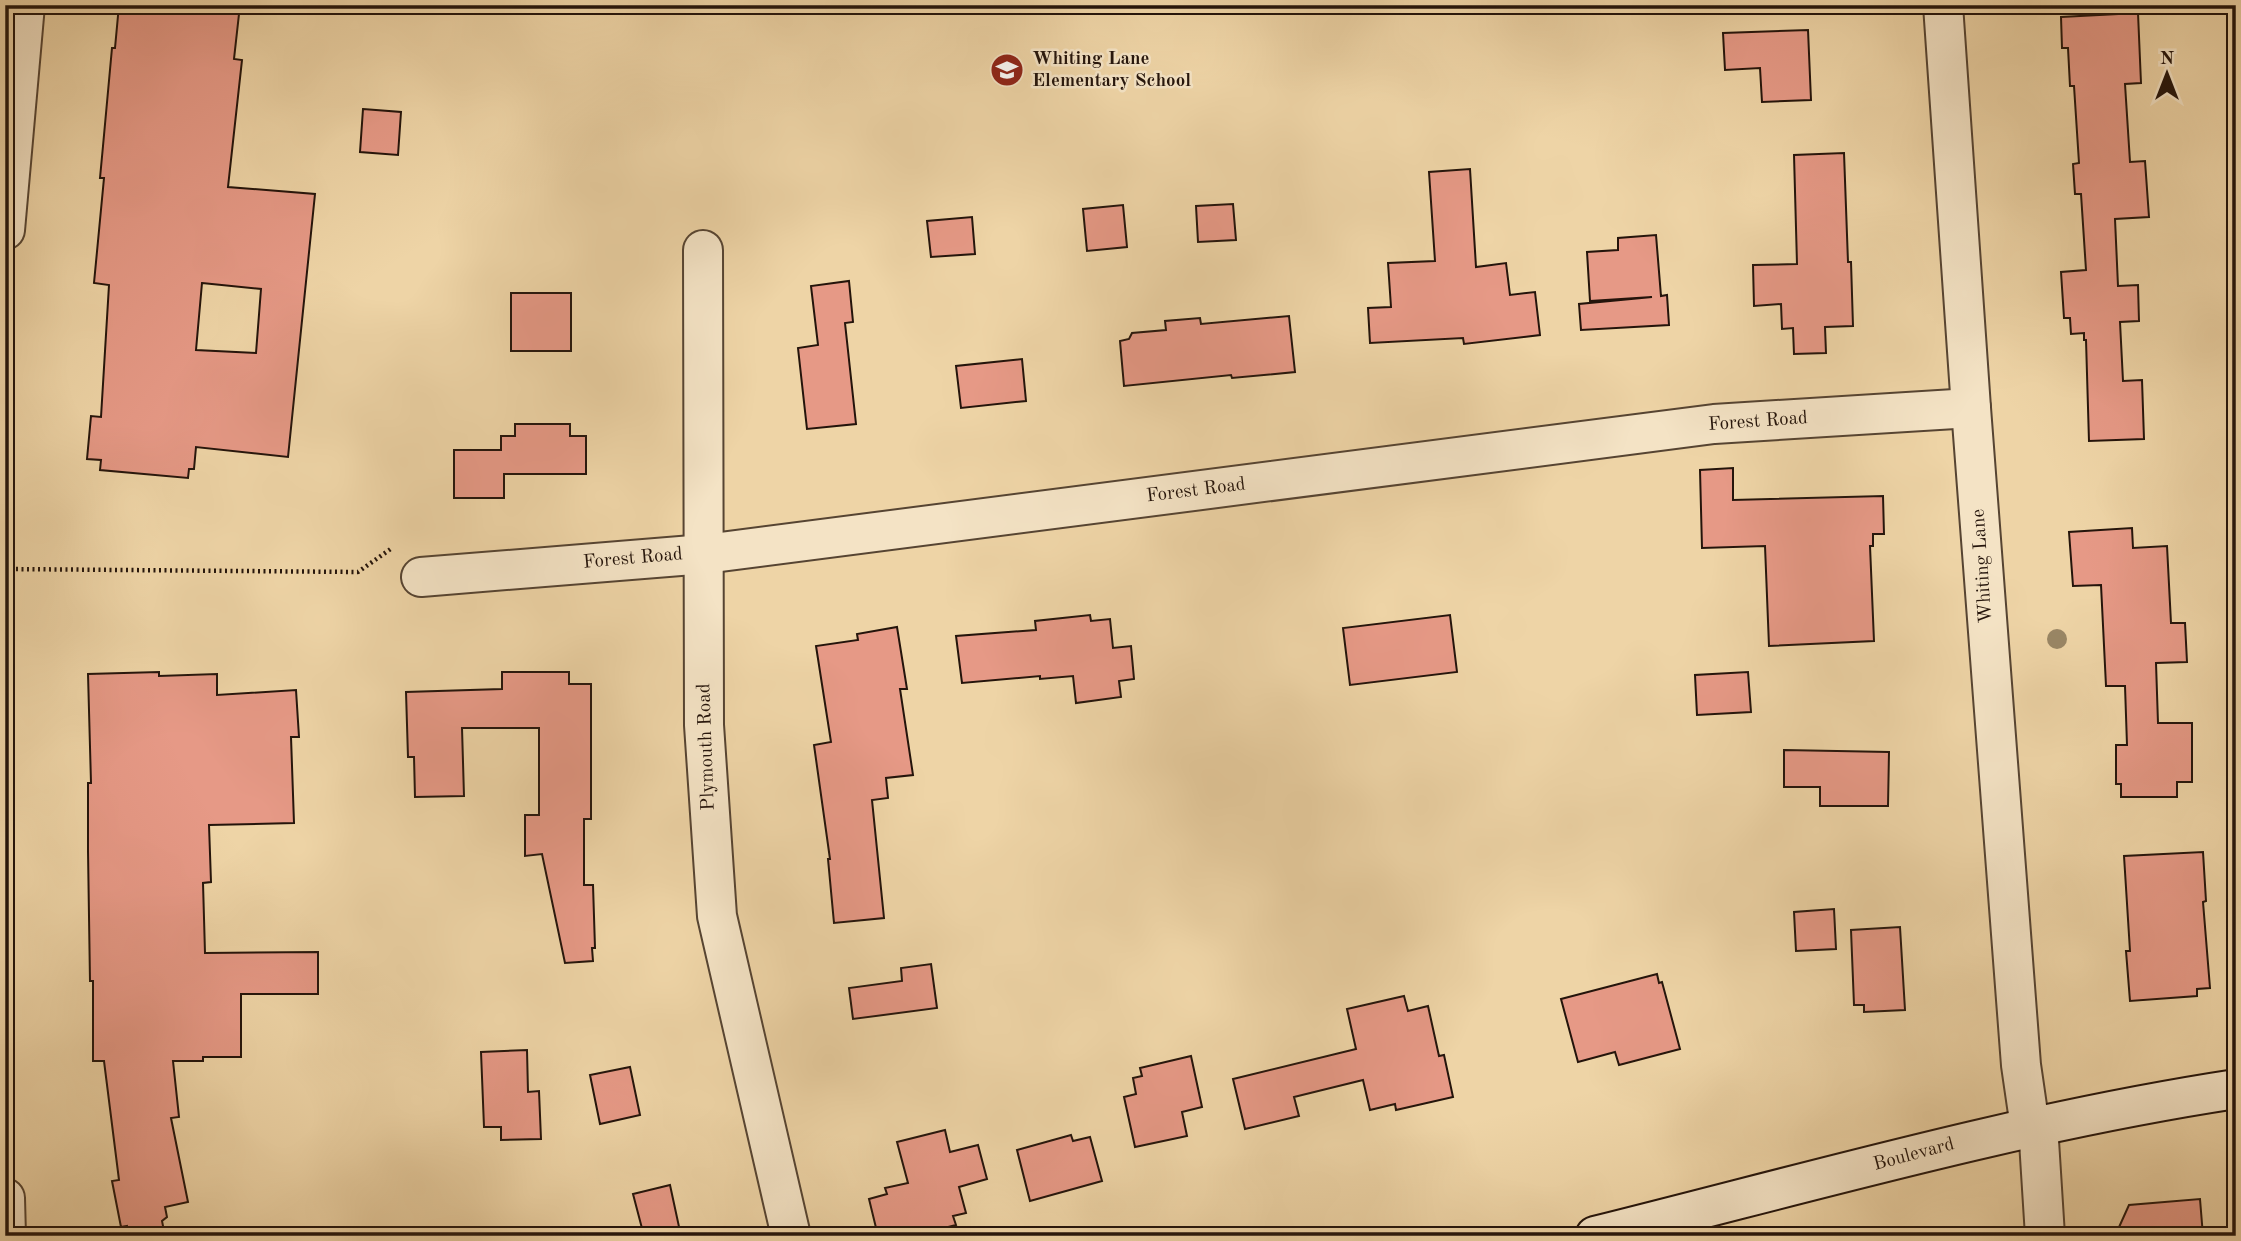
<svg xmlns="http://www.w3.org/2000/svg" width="2241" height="1241" font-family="'Old Standard TT',serif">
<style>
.building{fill:#e69986;stroke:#24140b;stroke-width:2;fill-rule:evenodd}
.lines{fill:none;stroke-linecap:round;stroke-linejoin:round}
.minor-casing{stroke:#564432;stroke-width:42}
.secondary-casing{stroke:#24140b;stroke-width:42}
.path{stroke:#24140b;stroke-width:4.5;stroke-dasharray:2 3.5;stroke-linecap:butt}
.minor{stroke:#f4e3c5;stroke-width:38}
.secondary{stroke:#f4e3c5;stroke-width:38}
.tree{fill:#998665}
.labels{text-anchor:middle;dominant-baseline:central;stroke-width:5;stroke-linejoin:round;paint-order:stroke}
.poi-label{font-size:19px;font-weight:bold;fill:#24140b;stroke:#f4e3c5;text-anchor:start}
.street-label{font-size:19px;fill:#24140b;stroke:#f4e3c5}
</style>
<rect width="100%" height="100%" fill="#eed4a6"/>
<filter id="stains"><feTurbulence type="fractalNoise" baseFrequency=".00286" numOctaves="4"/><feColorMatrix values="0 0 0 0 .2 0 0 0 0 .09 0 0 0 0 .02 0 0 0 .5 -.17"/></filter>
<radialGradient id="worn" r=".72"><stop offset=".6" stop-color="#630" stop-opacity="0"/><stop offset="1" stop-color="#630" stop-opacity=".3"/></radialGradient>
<!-- building -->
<g class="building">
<path d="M 119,5 L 240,5 L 234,59 L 242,60 L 228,187 L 315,194 L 288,457 L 196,447 L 194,469 L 189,469 L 188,478 L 100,470 L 101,460 L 87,459 L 91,416 L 101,417 L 109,285 L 94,283 L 104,178 L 100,178 L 103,146 L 112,48 L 115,48 ZM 202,283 L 261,289 L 256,353 L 196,350 Z"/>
<path d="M 2138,13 L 2141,83 L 2125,84 L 2130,162 L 2145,161 L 2149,217 L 2115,219 L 2118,286 L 2138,285 L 2139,321 L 2120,322 L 2123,381 L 2142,380 L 2144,439 L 2089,441 L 2086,340 L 2084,340 L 2084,333 L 2071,334 L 2070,318 L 2064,318 L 2061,272 L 2086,270 L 2081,194 L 2075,194 L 2073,164 L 2079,163 L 2074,86 L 2070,86 L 2068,48 L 2062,48 L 2061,17 Z"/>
<path d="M 1808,30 L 1811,100 L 1762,102 L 1760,68 L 1725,70 L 1723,33 Z"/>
<path d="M 363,109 L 401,112 L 398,155 L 360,152 Z"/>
<path d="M 1844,153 L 1848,262 L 1851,262 L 1853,326 L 1825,327 L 1826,353 L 1794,354 L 1793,328 L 1782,329 L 1781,304 L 1754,306 L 1753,265 L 1797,264 L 1794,155 Z"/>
<path d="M 1470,169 L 1476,267 L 1506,263 L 1510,295 L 1535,292 L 1540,335 L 1464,344 L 1463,338 L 1370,343 L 1368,308 L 1391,307 L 1388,263 L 1435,261 L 1429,172 Z"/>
<path d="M 1233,204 L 1236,240 L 1198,242 L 1196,206 Z"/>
<path d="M 1123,205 L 1127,247 L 1087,251 L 1083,209 Z"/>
<path d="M 972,217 L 975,254 L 931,257 L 927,221 Z"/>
<path d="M 1656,235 L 1661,296 L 1667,295 L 1669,325 L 1581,330 L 1579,304 L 1652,297 L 1590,301 L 1587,252 L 1618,250 L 1618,238 Z"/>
<path d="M 849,281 L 853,322 L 845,323 L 856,424 L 807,429 L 798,348 L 818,345 L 811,286 Z"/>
<rect x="511" y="293" width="60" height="58"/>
<path d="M 1289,316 L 1295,372 L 1232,378 L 1231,375 L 1124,386 L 1120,341 L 1129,339 L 1132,333 L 1166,330 L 1165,321 L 1200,318 L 1201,324 Z"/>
<path d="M 1022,359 L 1026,401 L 961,408 L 956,366 Z"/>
<path d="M 515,424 L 570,424 L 570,436 L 586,436 L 586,474 L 504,474 L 504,498 L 454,498 L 454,450 L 501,450 L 501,436 L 515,436 Z"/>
<path d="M 1733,468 L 1733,500 L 1883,496 L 1884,534 L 1873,534 L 1873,546 L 1870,546 L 1874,641 L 1769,646 L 1765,546 L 1702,548 L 1700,470 Z"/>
<path d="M 2132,528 L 2133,548 L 2167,546 L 2171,623 L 2185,623 L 2187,662 L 2156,663 L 2158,723 L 2192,723 L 2192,782 L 2177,782 L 2177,797 L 2121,797 L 2121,784 L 2116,784 L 2116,745 L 2127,745 L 2125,686 L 2106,686 L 2101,585 L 2073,586 L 2069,532 Z"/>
<path d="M 1090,615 L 1091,621 L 1110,619 L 1113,648 L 1131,646 L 1134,679 L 1119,681 L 1121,697 L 1076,703 L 1073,676 L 1040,679 L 1040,676 L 962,683 L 956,636 L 1036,630 L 1035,621 Z"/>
<path d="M 1450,615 L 1457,672 L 1350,685 L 1343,628 Z"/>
<path d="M 897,627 L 907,689 L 900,689 L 913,775 L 886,778 L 888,798 L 872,800 L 884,918 L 834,923 L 828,859 L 830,859 L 814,745 L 831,742 L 816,646 L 858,640 L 857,634 Z"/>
<path d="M 159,672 L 159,676 L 217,674 L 217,695 L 296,690 L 299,737 L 291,737 L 294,823 L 209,825 L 211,882 L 203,883 L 205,953 L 318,952 L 318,994 L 241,994 L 241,1057 L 203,1057 L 203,1061 L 173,1061 L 179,1117 L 171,1118 L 188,1202 L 165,1207 L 167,1217 L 162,1221 L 165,1236 L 129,1236 L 127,1226 L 121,1227 L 112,1181 L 119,1180 L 104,1061 L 93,1061 L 93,981 L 90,981 L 88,851 L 88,783 L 91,783 L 88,674 Z"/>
<path d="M 502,672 L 569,672 L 569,684 L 591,684 L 591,819 L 584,819 L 584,885 L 593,885 L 595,948 L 592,948 L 593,961 L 565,963 L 542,854 L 525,856 L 525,815 L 539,815 L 539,728 L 462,728 L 464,796 L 415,797 L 414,757 L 408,757 L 406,692 L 502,689 Z"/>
<path d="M 1748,672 L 1751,712 L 1697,715 L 1695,675 Z"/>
<path d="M 1784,750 L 1889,752 L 1888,806 L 1820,806 L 1820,787 L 1784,787 Z"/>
<path d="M 2203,852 L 2206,901 L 2203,902 L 2210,988 L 2197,989 L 2197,996 L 2130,1001 L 2126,951 L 2130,951 L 2124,856 Z"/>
<path d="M 1834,909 L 1836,949 L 1796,951 L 1794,912 Z"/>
<path d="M 1900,927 L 1905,1010 L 1864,1012 L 1864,1005 L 1854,1005 L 1851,930 Z"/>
<path d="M 931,964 L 937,1008 L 853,1019 L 849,988 L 902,981 L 901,968 Z"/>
<path d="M 1657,974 L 1659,983 L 1662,982 L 1680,1049 L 1619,1065 L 1615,1052 L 1578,1062 L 1561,999 Z"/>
<path d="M 1404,996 L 1408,1011 L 1428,1006 L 1439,1056 L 1444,1055 L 1453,1097 L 1396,1110 L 1395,1104 L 1370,1110 L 1363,1080 L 1294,1097 L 1299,1116 L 1245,1129 L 1233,1079 L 1356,1049 L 1347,1009 Z"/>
<path d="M 527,1050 L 528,1092 L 539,1091 L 541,1139 L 501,1140 L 501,1127 L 484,1127 L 481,1052 Z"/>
<path d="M 1191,1056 L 1202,1107 L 1182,1112 L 1187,1136 L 1135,1147 L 1124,1097 L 1136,1094 L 1133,1078 L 1142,1076 L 1140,1068 Z"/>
<path d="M 630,1067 L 640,1115 L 600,1124 L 590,1075 Z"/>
<path d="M 945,1130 L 950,1152 L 978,1145 L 987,1179 L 959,1187 L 966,1213 L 953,1216 L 956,1225 L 913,1236 L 878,1236 L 869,1199 L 887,1194 L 885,1188 L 908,1183 L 897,1142 Z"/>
<path d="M 1071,1135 L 1073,1141 L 1090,1137 L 1102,1181 L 1030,1201 L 1017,1150 Z"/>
<path d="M 670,1185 L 681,1236 L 644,1236 L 633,1194 Z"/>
<path d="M 2200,1199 L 2203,1236 L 2115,1236 L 2129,1205 Z"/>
</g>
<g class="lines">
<defs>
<g id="minor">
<path d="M 1943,5 L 1971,408 L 2021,1065 L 2030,1127"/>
<path d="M 5,230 L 25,5"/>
<path d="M 703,250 L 704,725 L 717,916 L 791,1236"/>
<path d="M 421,577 L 705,554 L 1714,424 L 1971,408"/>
<path d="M 2038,1125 L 2045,1236"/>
<path d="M 5,1198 L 6,1236"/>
</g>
<path id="secondary" d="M 1595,1236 C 1808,1183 2019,1122 2236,1089"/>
</defs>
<!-- minor casing -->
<use href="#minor" class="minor-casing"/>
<!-- secondary casing -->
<use href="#secondary" class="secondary-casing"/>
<!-- path -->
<path class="path" d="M 5,569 L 358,572 L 392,548"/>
<!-- minor -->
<use href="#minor" class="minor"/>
<!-- secondary -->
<use href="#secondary" class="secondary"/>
</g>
<!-- trees -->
<circle class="tree" cx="2057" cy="639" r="10"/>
<!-- icons -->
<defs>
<symbol id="school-disc" viewBox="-11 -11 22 22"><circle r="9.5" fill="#8f2418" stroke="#f4e3c5"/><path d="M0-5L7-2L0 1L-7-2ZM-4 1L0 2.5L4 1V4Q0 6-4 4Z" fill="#fff"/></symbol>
</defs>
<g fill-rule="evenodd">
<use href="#school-disc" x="988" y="51" width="38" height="38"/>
</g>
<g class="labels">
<!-- poi labels -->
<g class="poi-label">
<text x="1032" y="59">Whiting Lane<tspan x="1032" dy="22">Elementary School</tspan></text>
</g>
<!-- street labels -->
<g class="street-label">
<text transform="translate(1758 422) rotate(-4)">Forest Road</text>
<text transform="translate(1196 491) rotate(-7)">Forest Road</text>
<text transform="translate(633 559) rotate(-5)">Forest Road</text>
<text transform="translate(1983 566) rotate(-94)">Whiting Lane</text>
<text transform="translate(707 747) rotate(-92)">Plymouth Road</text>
<text transform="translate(1914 1155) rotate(-15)">Boulevard</text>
</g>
</g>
<!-- margin -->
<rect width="2241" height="1241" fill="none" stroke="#eed4a6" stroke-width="28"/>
<rect x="7" y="7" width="2227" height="1227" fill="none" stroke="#24140b" stroke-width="3.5"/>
<rect x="14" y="14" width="2213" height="1213" fill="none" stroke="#24140b" stroke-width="2"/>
<!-- north arrow -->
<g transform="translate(2167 74)" stroke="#f4e3c5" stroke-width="5" paint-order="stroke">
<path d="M0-5L12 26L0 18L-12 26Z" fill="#24140b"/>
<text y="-10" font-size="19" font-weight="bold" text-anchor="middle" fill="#24140b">N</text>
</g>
<rect width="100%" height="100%" filter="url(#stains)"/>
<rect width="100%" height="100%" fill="url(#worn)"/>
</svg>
